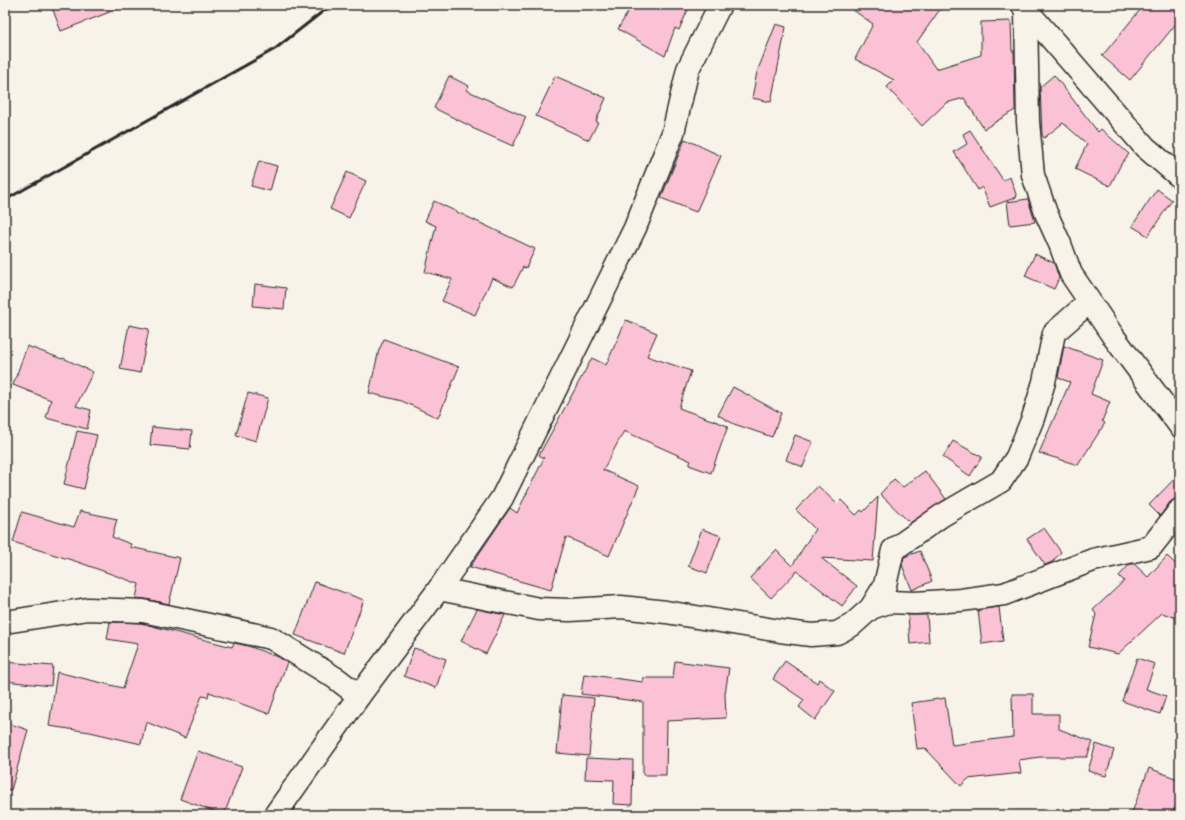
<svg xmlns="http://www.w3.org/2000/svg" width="1185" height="820" font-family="'Gochi Hand',sans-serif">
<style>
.building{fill:#fbc2d6;stroke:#2b2b2b}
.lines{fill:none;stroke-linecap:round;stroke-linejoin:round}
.minor-casing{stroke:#2b2b2b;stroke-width:25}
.minor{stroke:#f7f3e8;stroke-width:22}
.rail{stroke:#2b2b2b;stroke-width:3}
</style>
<rect width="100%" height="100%" fill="#f7f3e8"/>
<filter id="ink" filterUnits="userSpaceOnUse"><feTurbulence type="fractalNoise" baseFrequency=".025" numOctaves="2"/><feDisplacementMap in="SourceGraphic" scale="8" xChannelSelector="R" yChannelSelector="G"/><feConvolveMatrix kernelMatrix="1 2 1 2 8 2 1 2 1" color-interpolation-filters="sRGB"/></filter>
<g filter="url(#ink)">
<!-- building -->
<g class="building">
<path d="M 51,5 L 125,5 L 125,6 L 61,31 Z"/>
<path d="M 632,5 L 690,5 L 679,30 L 675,28 L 665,56 L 618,29 Z"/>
<path d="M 846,5 L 943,5 L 917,42 L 936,69 L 981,55 L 981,22 L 1011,21 L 1012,51 L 1014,51 L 1015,110 L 984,129 L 964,98 L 946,103 L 922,126 L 887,87 L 894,80 L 855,59 L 873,24 Z"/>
<path d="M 1144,5 L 1180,5 L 1180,19 L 1130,80 L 1102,56 Z"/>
<path d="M 776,24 L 786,27 L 771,102 L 752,98 L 757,72 Z"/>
<path d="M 1054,75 L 1098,132 L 1101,129 L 1129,154 L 1121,164 L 1110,186 L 1075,169 L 1087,144 L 1063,123 L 1044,138 L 1042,135 L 1040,87 Z"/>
<path d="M 449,76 L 469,86 L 466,90 L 526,117 L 513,146 L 472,128 L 472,127 L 434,108 Z"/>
<path d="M 555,76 L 606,98 L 596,121 L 598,122 L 589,140 L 536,116 Z"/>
<path d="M 970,130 L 1003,180 L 1010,177 L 1017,197 L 990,207 L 982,187 L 978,190 L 954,152 L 967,144 L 963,134 Z"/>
<path d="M 685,139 L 721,156 L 696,212 L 661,198 Z"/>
<path d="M 259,161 L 277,166 L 270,191 L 251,186 Z"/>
<path d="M 347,172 L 366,181 L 349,218 L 330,209 Z"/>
<path d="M 1157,189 L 1172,200 L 1148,236 L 1132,226 Z"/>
<path d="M 1028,199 L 1035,222 L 1010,225 L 1007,202 Z"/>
<path d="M 434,201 L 535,249 L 526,268 L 523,267 L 513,287 L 492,278 L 475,315 L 442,301 L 452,279 L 425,272 L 436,226 L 425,221 Z"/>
<path d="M 1035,254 L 1054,263 L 1059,278 L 1054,289 L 1025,276 Z"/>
<path d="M 255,284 L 286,288 L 284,309 L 253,306 Z"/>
<path d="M 626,320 L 657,333 L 647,356 L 691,371 L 679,408 L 728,426 L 711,473 L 689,465 L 691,461 L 624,431 L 603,470 L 639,486 L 609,556 L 566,537 L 551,590 L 470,567 L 510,508 L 517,513 L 544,458 L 539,455 L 592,358 L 606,365 Z"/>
<path d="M 129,325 L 149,329 L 140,373 L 120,369 Z"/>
<path d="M 384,339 L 459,367 L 438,418 L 402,401 L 369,393 L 379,350 Z"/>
<path d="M 27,346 L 62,359 L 63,358 L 93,372 L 76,406 L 91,410 L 87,429 L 46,418 L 51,400 L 13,385 Z"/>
<path d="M 1064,346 L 1103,360 L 1091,394 L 1110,402 L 1102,421 L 1105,423 L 1078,465 L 1039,453 L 1070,382 L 1058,378 Z"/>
<path d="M 733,387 L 781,413 L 772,437 L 734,424 L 718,415 Z"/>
<path d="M 248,393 L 268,398 L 256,441 L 236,435 Z"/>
<path d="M 152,427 L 192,431 L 190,449 L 150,445 Z"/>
<path d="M 77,431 L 97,435 L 84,489 L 64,484 Z"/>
<path d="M 795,435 L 813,442 L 803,467 L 786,460 Z"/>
<path d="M 953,441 L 982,457 L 970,476 L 943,457 Z"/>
<path d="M 925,471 L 946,499 L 910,523 L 880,494 L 894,479 L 903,487 Z"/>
<path d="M 1180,473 L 1180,498 L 1175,499 L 1170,502 L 1160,516 L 1149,505 Z"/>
<path d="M 818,486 L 837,504 L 841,500 L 856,515 L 861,510 L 863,512 L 878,497 L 873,561 L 821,558 L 857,586 L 842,606 L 797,571 L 771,598 L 750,578 L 776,550 L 792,566 L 815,529 L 796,510 Z"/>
<path d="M 80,511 L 117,519 L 112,537 L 131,544 L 130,547 L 180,558 L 169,604 L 146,599 L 136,598 L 139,584 L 78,562 L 13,542 L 22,512 L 74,527 Z"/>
<path d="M 1044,528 L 1061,552 L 1052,562 L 1045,565 L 1027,539 Z"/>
<path d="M 702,529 L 721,536 L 707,573 L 688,566 Z"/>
<path d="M 920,551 L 932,581 L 912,590 L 902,565 L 904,557 Z"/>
<path d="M 1167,556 L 1180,568 L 1180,619 L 1162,613 L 1118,654 L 1088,647 L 1096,614 L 1093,610 L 1124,581 L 1119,576 L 1130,564 L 1134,564 L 1148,577 Z"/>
<path d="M 315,582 L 364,600 L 344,653 L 295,635 Z"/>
<path d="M 999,607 L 1003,641 L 982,644 L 978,610 Z"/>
<path d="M 477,609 L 505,615 L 486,654 L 461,641 Z"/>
<path d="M 908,615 L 927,615 L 929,642 L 910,644 Z"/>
<path d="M 110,622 L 141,623 L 232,647 L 234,643 L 248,646 L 278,657 L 287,662 L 269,714 L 209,692 L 208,697 L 202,696 L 185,738 L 146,722 L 141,744 L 90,732 L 49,726 L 57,672 L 123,688 L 138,644 L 107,639 Z"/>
<path d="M 414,648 L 446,659 L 436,688 L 404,676 Z"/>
<path d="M 1137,658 L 1155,664 L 1146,689 L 1166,696 L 1160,714 L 1122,701 Z"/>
<path d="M 675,661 L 729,668 L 725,694 L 726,718 L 667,721 L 666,775 L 643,775 L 643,702 L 581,694 L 584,674 L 643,682 L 643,678 L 673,678 Z"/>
<path d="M 785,661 L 817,683 L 819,679 L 835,691 L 815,720 L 799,707 L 804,700 L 773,679 Z"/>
<path d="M 5,662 L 53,666 L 51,686 L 5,681 Z"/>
<path d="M 1012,694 L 1033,694 L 1033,714 L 1059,714 L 1059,729 L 1093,742 L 1087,757 L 1040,757 L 1019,760 L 1021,773 L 968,779 L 961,786 L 925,748 L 917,749 L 911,703 L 945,698 L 952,745 L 1013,737 Z"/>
<path d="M 562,695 L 594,698 L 589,756 L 557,753 Z"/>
<path d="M 5,722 L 28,730 L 11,790 L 5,789 Z"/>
<path d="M 1096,744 L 1114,750 L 1106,776 L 1088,771 Z"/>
<path d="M 198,751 L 242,767 L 224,815 L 180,799 Z"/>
<path d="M 586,758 L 633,760 L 632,805 L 613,804 L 614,780 L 585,779 Z"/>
<path d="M 1149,768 L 1180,780 L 1180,795 L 1172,815 L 1131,815 Z"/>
</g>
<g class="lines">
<defs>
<g id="minor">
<path d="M 1023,6 L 1145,147 L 1180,177"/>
<path d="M 1026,11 L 1028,122 L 1033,175 L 1046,213 L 1060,244 L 1071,274 L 1113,336 L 1180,426"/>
<path d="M 439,589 L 539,609 L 570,610 L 621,607 L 666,612 L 780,631 L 811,635 L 837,633 L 852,625 L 871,608 L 885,585 L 893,550 L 941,516 L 1001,481 L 1017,457 L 1033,418 L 1044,382 L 1054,333 L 1089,302"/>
<path d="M 871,608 L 889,602 L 915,603 L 961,600 L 1004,594 L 1093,560 L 1151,547 L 1180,510"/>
<path d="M 5,622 L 88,609 L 143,611 L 271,638 L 337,679 L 359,696"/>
<path d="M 275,815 L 359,696 L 439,589 L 502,498 L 635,228 L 673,133 L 688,69 L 720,5"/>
</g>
</defs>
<!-- minor casing -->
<use href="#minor" class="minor-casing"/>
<!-- minor -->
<use href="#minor" class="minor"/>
<!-- rail -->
<path class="rail" d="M 5,200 L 275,49 L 331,5"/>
</g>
</g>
<!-- margin -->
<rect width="1185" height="820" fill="none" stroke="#f7f3e8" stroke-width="20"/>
<rect x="10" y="10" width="1165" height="800" fill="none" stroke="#2b2b2b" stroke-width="1.5" filter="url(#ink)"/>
</svg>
